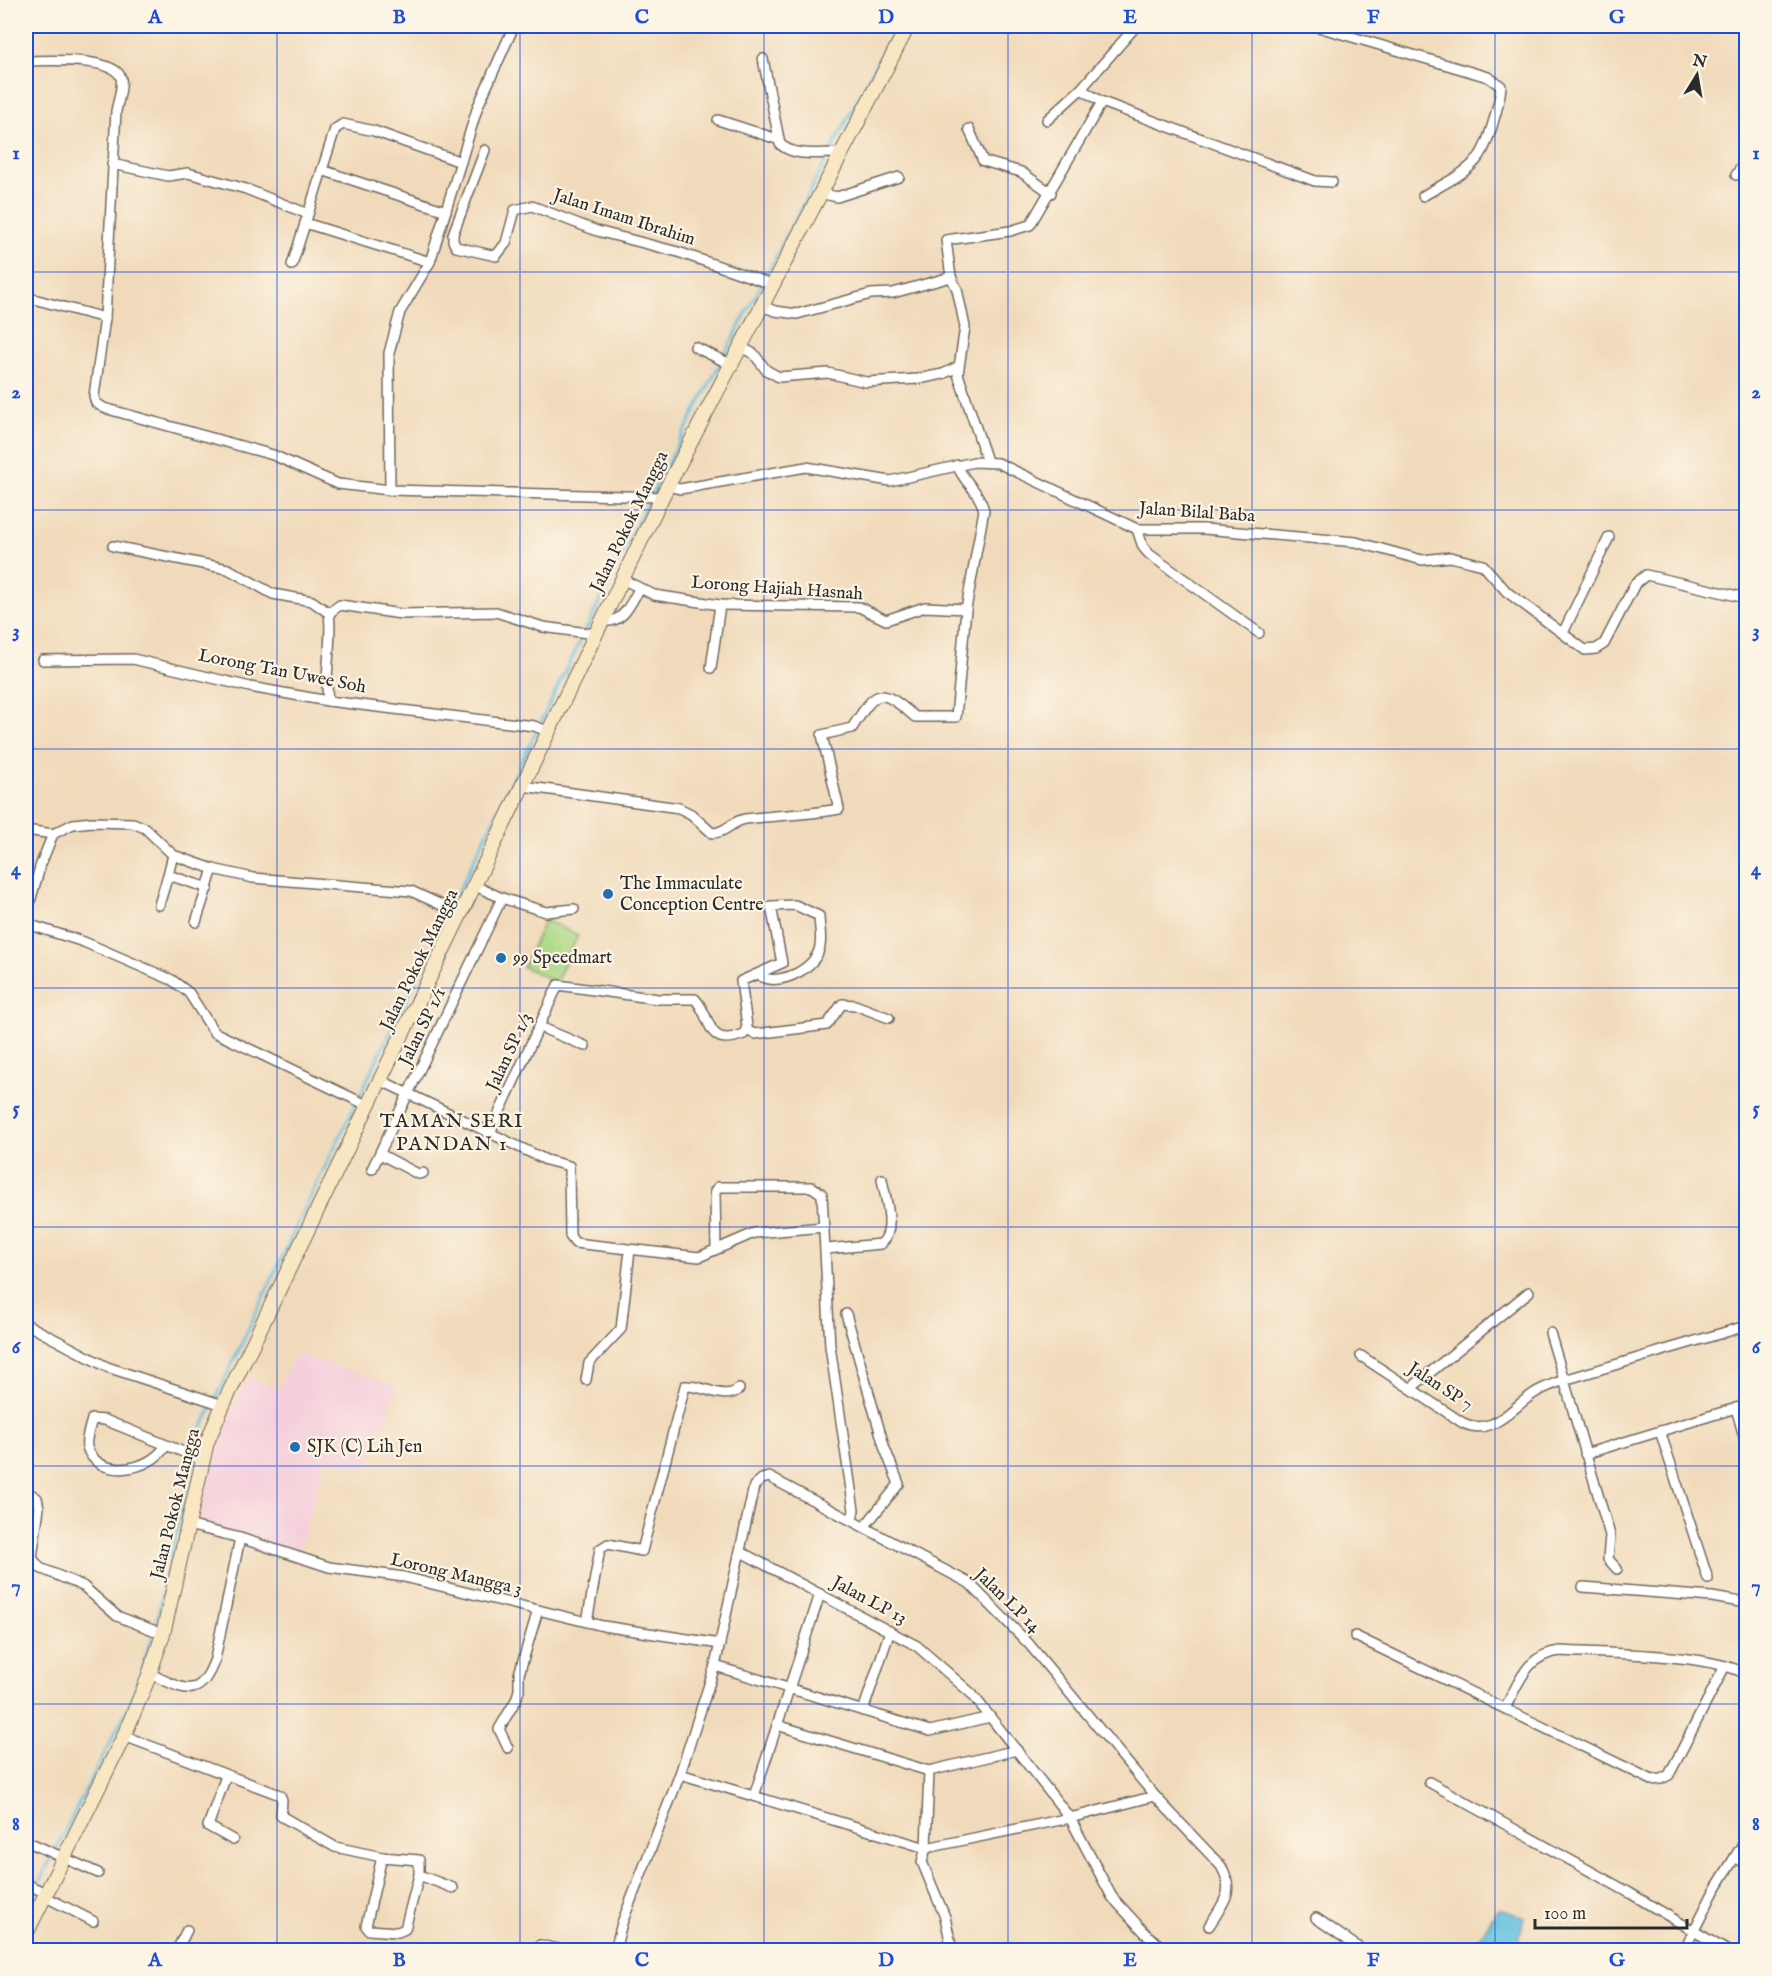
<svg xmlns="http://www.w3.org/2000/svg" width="1772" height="1976" font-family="'IM FELL English',serif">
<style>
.built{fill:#f5cfdc}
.green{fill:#acd885;stroke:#6c8258;stroke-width:1.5}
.water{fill:#61c1df;stroke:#467685;stroke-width:1.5}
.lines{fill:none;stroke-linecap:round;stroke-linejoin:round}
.stream{stroke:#61c1df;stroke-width:3}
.street-casing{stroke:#70685d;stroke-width:12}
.secondary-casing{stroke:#70685d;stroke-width:16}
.street{stroke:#fff;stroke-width:9}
.secondary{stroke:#f9e7c3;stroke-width:14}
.grid{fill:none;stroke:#1d4ed8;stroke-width:1.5;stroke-opacity:0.55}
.poi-dot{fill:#1f6fb2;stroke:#fcf5e5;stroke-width:2}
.labels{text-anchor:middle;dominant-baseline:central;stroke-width:4.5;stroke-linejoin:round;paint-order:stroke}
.street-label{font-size:18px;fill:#2b2b2b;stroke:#fcf5e5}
.poi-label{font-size:18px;fill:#2b2b2b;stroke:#fcf5e5;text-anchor:start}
.neighbourhood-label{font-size:20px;letter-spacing:1.5px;fill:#2b2b2b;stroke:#fcf5e5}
.neatline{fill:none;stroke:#1d4ed8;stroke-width:2}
.grid-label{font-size:20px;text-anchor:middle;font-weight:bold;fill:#1d4ed8}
</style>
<rect width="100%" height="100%" fill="#fcf5e5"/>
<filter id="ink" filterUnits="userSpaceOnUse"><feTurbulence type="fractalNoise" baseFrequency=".0167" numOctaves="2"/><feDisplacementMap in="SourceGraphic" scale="12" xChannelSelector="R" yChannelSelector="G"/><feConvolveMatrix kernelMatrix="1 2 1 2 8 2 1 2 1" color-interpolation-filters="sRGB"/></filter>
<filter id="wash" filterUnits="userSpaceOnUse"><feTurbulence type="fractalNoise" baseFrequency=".008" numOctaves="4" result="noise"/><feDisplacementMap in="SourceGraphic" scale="24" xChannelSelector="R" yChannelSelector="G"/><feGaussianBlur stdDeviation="1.35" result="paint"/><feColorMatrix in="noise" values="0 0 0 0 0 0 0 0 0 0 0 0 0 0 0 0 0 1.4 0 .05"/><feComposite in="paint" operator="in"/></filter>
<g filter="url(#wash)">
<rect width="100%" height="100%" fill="#f1dabb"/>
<!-- built -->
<path class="built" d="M 296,1353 L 397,1386 L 367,1470 L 326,1457 L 297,1555 L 195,1524 L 219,1438 L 248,1378 L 278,1389 Z"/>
<!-- green -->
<path class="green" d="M 545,920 L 578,935 L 556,982 L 523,967 Z"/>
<!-- water -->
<path class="water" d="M 1498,1909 L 1525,1917 L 1519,1940 L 1535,1950 L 1472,1950 Z"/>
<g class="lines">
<!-- stream -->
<g class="stream">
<path d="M 586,630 L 639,519 L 896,26"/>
<path d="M 26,1908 L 132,1699 L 154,1632 L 198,1437 L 305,1208 L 583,635"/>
</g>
</g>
</g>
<g filter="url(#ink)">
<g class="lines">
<defs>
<g id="street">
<path d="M 1315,26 L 1488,77 L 1501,86 C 1500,102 1488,146 1478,158 C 1465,175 1441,185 1423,196"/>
<path d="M 763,59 L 780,144 C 795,158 821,152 841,153"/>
<path d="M 26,61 C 45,61 114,56 121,78 C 123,87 118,101 116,111 L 105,318"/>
<path d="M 1081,89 L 1102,102 L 1315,181 L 1332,182"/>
<path d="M 718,120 L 777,139"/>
<path d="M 1047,120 L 1081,89 L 1136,26"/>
<path d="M 969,129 L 983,161 L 1021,172 L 1051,193"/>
<path d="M 485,150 L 453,234 L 453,241 L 456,247 L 496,256 L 506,243 L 515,210 L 532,206 L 597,231 L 678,252 L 771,284"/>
<path d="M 112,164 L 168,176 L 188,173 L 246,189 L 308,214"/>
<path d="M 322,170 L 446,211"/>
<path d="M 1736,175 L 1746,160"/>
<path d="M 820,193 L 837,197 L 899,177"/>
<path d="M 305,223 L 430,262"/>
<path d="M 292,265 L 335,129 L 343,124 L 374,131 L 461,162"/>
<path d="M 951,277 L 946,240 L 1010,231 L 1030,225 L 1102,102"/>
<path d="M 26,297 L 105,318 L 94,396 L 96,403 L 104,408 L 273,455 L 338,484 L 390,490 L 662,497"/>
<path d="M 760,305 L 775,311 L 797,314 L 871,294 L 893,293 L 951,277 L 957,289 L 965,327 L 958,374 L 987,461"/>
<path d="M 739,346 L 754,354 L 766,370 L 779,377 L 828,373 L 866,382 L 918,379 L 943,374 L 957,367"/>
<path d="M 695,347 L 730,364"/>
<path d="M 668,486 L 680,489 L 806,467 L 890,481 L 974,462 L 998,463 L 1137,529 L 1204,529 L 1356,542 L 1422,560 L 1450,557 L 1483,565 L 1507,592 L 1585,650 L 1596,649 L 1604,644 L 1635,584 L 1646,575 L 1746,598"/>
<path d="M 390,490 L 389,353 L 400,312 L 430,262 L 478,106 L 514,26"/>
<path d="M 1137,529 L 1143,547 L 1149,554 L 1259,633"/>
<path d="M 113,546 L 228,569 L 273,594 L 312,601 L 329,613 C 333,642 324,671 328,701"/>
<path d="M 622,579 L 654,595 L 720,605 L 859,607 L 886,620 L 925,607 L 966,609"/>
<path d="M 329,613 L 340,605 L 401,614 L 496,612 L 543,627 L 595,634"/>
<path d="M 602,621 C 623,624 630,605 639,589"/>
<path d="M 1563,633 L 1609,537"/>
<path d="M 43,660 L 133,659 L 250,687 L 328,701 L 534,726 L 550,732"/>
<path d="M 711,668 L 720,605"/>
<path d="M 523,786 L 679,808 L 691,814 L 712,833 C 726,833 732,821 745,819 C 777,815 807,815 839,809 L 822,735 L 852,728 C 877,689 879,686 915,717 L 956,717 L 966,609 L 984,510 C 978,489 964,483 957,465"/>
<path d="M 26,830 L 53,834 L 73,824 L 92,822 L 133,823 L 145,828 L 173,855 L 213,869 L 253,878 L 411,891 L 461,914"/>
<path d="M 173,855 L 168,875 L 208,888"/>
<path d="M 475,886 L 502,898 L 546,912 L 574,909"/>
<path d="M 159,905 L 168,875"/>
<path d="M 26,915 L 41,864 L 53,834"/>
<path d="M 26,919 L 27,924 L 84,942 L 172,980 L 189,993 L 214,1032 L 369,1106"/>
<path d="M 196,922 L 213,869"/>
<path d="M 540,1027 L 585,1046"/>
<path d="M 746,1030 L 755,1034 L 827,1025 L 842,1004 L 855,1005 L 889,1018"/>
<path d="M 382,1081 L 546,1160 L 569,1166 L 570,1236 L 575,1243 L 699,1257 L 754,1233 L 824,1227"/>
<path d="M 490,1133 L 558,985 L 658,999 L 695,999 C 713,1018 705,1049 744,1034 L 747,1026 L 741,981 L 782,963 L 771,906 L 795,905 L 819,916 C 819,925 822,937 820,946 C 817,968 781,986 762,977 L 761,973"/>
<path d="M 380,1154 L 418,1174 L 423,1173"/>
<path d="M 372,1169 L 502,898"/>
<path d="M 716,1249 L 715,1191 L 718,1187 L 812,1187 L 822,1194 L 830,1346 L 854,1510 L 852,1519"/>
<path d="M 826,1249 L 881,1244 C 897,1230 885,1198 882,1179"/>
<path d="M 846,1314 L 885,1449 L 899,1484 L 865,1526"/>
<path d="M 26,1324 L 107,1367 L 223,1405"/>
<path d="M 1361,1356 L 1463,1423 C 1493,1437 1510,1409 1533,1394 C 1542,1388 1553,1384 1564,1380 L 1550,1333"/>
<path d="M 586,1380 L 589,1363 L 621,1329 L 630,1250"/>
<path d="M 1411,1388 L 1529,1292"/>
<path d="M 1736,1408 L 1746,1444"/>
<path d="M 1660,1431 L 1708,1579"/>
<path d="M 166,1445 C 151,1472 97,1480 87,1447 C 85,1439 90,1428 92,1419 L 105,1420 L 203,1460"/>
<path d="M 1585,1454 L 1746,1405"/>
<path d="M 26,1491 L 37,1498 L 39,1508 L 32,1558 L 40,1568 L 83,1586 L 117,1616 L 163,1634"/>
<path d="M 188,1525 L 240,1538 L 329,1567 L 404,1577 L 603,1626 L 720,1644"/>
<path d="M 741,1552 L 917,1646 L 972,1694 L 1070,1818 L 1112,1897 L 1147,1935 L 1166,1950"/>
<path d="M 1617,1569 L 1608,1559 L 1610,1535 L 1564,1380 L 1746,1326"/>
<path d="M 1583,1587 L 1712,1597 L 1746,1603"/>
<path d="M 587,1622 L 600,1549 L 608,1544 L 642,1551 L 685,1386 C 702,1384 724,1402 739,1389"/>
<path d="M 1355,1636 L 1652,1780 L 1661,1779 L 1669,1775 L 1725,1666"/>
<path d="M 715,1666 L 930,1731 L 990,1717"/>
<path d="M 150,1674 C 185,1689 199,1702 215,1659 L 240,1538"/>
<path d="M 1505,1708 C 1520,1681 1526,1655 1560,1651 C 1607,1654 1709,1653 1746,1674"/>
<path d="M 863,1711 L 890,1631"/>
<path d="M 777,1725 L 929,1771 L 1017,1750"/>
<path d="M 124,1736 L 280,1795 L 282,1800 L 281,1816 L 335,1847 L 382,1857"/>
<path d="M 508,1748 L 499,1729 L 516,1700 L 519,1690 L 519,1674 L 538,1610"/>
<path d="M 929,1771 L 926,1848 L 922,1862 L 945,1917 L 952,1950"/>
<path d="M 680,1774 L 926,1848 L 1070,1818 L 1155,1796"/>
<path d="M 226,1776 L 208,1826 L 233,1840"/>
<path d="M 1429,1782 L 1628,1892 L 1726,1950"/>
<path d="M 754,1796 L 820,1594"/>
<path d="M 26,1841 L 98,1873"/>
<path d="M 1735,1857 L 1746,1864"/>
<path d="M 419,1875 L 405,1929 L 398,1932 L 369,1930 L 366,1926 L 382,1857 L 419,1860 L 419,1875 L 453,1888"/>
<path d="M 26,1884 L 46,1893"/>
<path d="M 44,1896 L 93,1921"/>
<path d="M 1316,1918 L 1362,1950"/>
<path d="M 540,1945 L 563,1950"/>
<path d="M 177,1950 L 187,1930"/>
<path d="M 615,1950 L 622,1923 L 680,1774 L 715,1666 L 754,1486 L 762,1479 L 769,1477 L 969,1583 L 1029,1644 L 1155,1796 L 1221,1866 C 1236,1892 1223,1903 1209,1926"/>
<path d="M 1684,1950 L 1714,1891 L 1746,1839"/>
</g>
<path id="secondary" d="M 26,1934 L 124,1736 L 147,1681 L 163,1634 L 207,1442 L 223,1405 L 662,497 L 908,26"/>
</defs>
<!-- street casing -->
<use href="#street" class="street-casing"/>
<!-- secondary casing -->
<use href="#secondary" class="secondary-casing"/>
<!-- street -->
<use href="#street" class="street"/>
<!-- secondary -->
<use href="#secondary" class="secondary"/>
</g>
</g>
<!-- grid -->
<path class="grid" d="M 277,26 L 277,1950M 520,26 L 520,1950M 764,26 L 764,1950M 1008,26 L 1008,1950M 1252,26 L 1252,1950M 1495,26 L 1495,1950M 26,272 L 1746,272M 26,510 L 1746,510M 26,749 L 1746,749M 26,988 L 1746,988M 26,1227 L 1746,1227M 26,1466 L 1746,1466M 26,1704 L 1746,1704"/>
<!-- markers -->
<g class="poi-dot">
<circle cx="608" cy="894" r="6"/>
<circle cx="501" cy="958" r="6"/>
<circle cx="295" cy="1447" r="6"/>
</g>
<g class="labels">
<!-- street labels -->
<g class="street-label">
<text transform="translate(624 218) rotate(18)">Jalan Imam Ibrahim</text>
<text transform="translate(1197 513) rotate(4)">Jalan Bilal Baba</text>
<text transform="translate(630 522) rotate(-64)">Jalan Pokok Mangga</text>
<text transform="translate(777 589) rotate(4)">Lorong Hajiah Hasnah</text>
<text transform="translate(282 672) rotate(11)">Lorong Tan Uwee Soh</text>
<text transform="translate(420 960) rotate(-64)">Jalan Pokok Mangga</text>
<text transform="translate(423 1027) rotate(-64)">Jalan SP 1/1</text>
<text transform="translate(510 1052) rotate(-65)">Jalan SP 1/3</text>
<text transform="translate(1440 1387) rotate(33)">Jalan SP 7</text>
<text transform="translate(176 1504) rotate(-76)">Jalan Pokok Mangga</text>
<text transform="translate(456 1575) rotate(13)">Lorong Mangga 3</text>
<text transform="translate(869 1601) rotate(28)">Jalan LP 13</text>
<text transform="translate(1007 1601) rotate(44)">Jalan LP 14</text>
</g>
<!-- poi labels -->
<g class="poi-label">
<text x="620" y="884">The Immaculate<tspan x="620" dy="21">Conception Centre</tspan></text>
<text x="513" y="958">99 Speedmart</text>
<text x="307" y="1447">SJK (C) Lih Jen</text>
</g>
<!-- neighbourhood labels -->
<g class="neighbourhood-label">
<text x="452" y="1121">TAMAN SERI<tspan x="452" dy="23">PANDAN 1</tspan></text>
</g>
</g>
<!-- margin -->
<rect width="1772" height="1976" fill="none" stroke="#fcf5e5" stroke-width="66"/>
<!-- north arrow -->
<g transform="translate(1697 75) rotate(11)" stroke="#fcf5e5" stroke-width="4.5" paint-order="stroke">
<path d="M0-4.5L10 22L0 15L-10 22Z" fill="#2b2b2b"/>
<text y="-9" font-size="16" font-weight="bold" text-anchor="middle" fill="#2b2b2b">N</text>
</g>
<!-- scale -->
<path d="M1535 1919v9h152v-9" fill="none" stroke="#2b2b2b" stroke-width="3"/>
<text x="1544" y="1919" font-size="18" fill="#2b2b2b" stroke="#fcf5e5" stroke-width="4.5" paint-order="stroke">100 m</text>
<rect x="33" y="33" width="1706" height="1910" class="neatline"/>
<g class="grid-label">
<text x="155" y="23">A</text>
<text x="399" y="23">B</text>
<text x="642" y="23">C</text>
<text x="886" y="23">D</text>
<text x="1130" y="23">E</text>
<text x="1373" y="23">F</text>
<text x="1617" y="23">G</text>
<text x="16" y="159">1</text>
<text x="1756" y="159">1</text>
<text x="16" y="398">2</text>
<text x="1756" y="398">2</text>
<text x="16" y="637">3</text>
<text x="1756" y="637">3</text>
<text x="16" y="875">4</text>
<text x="1756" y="875">4</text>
<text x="16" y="1114">5</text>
<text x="1756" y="1114">5</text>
<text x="16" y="1353">6</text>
<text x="1756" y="1353">6</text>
<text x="16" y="1592">7</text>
<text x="1756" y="1592">7</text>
<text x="16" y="1830">8</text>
<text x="1756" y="1830">8</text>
<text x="155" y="1966">A</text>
<text x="399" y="1966">B</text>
<text x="642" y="1966">C</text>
<text x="886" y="1966">D</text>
<text x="1130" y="1966">E</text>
<text x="1373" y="1966">F</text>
<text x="1617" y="1966">G</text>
</g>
</svg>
